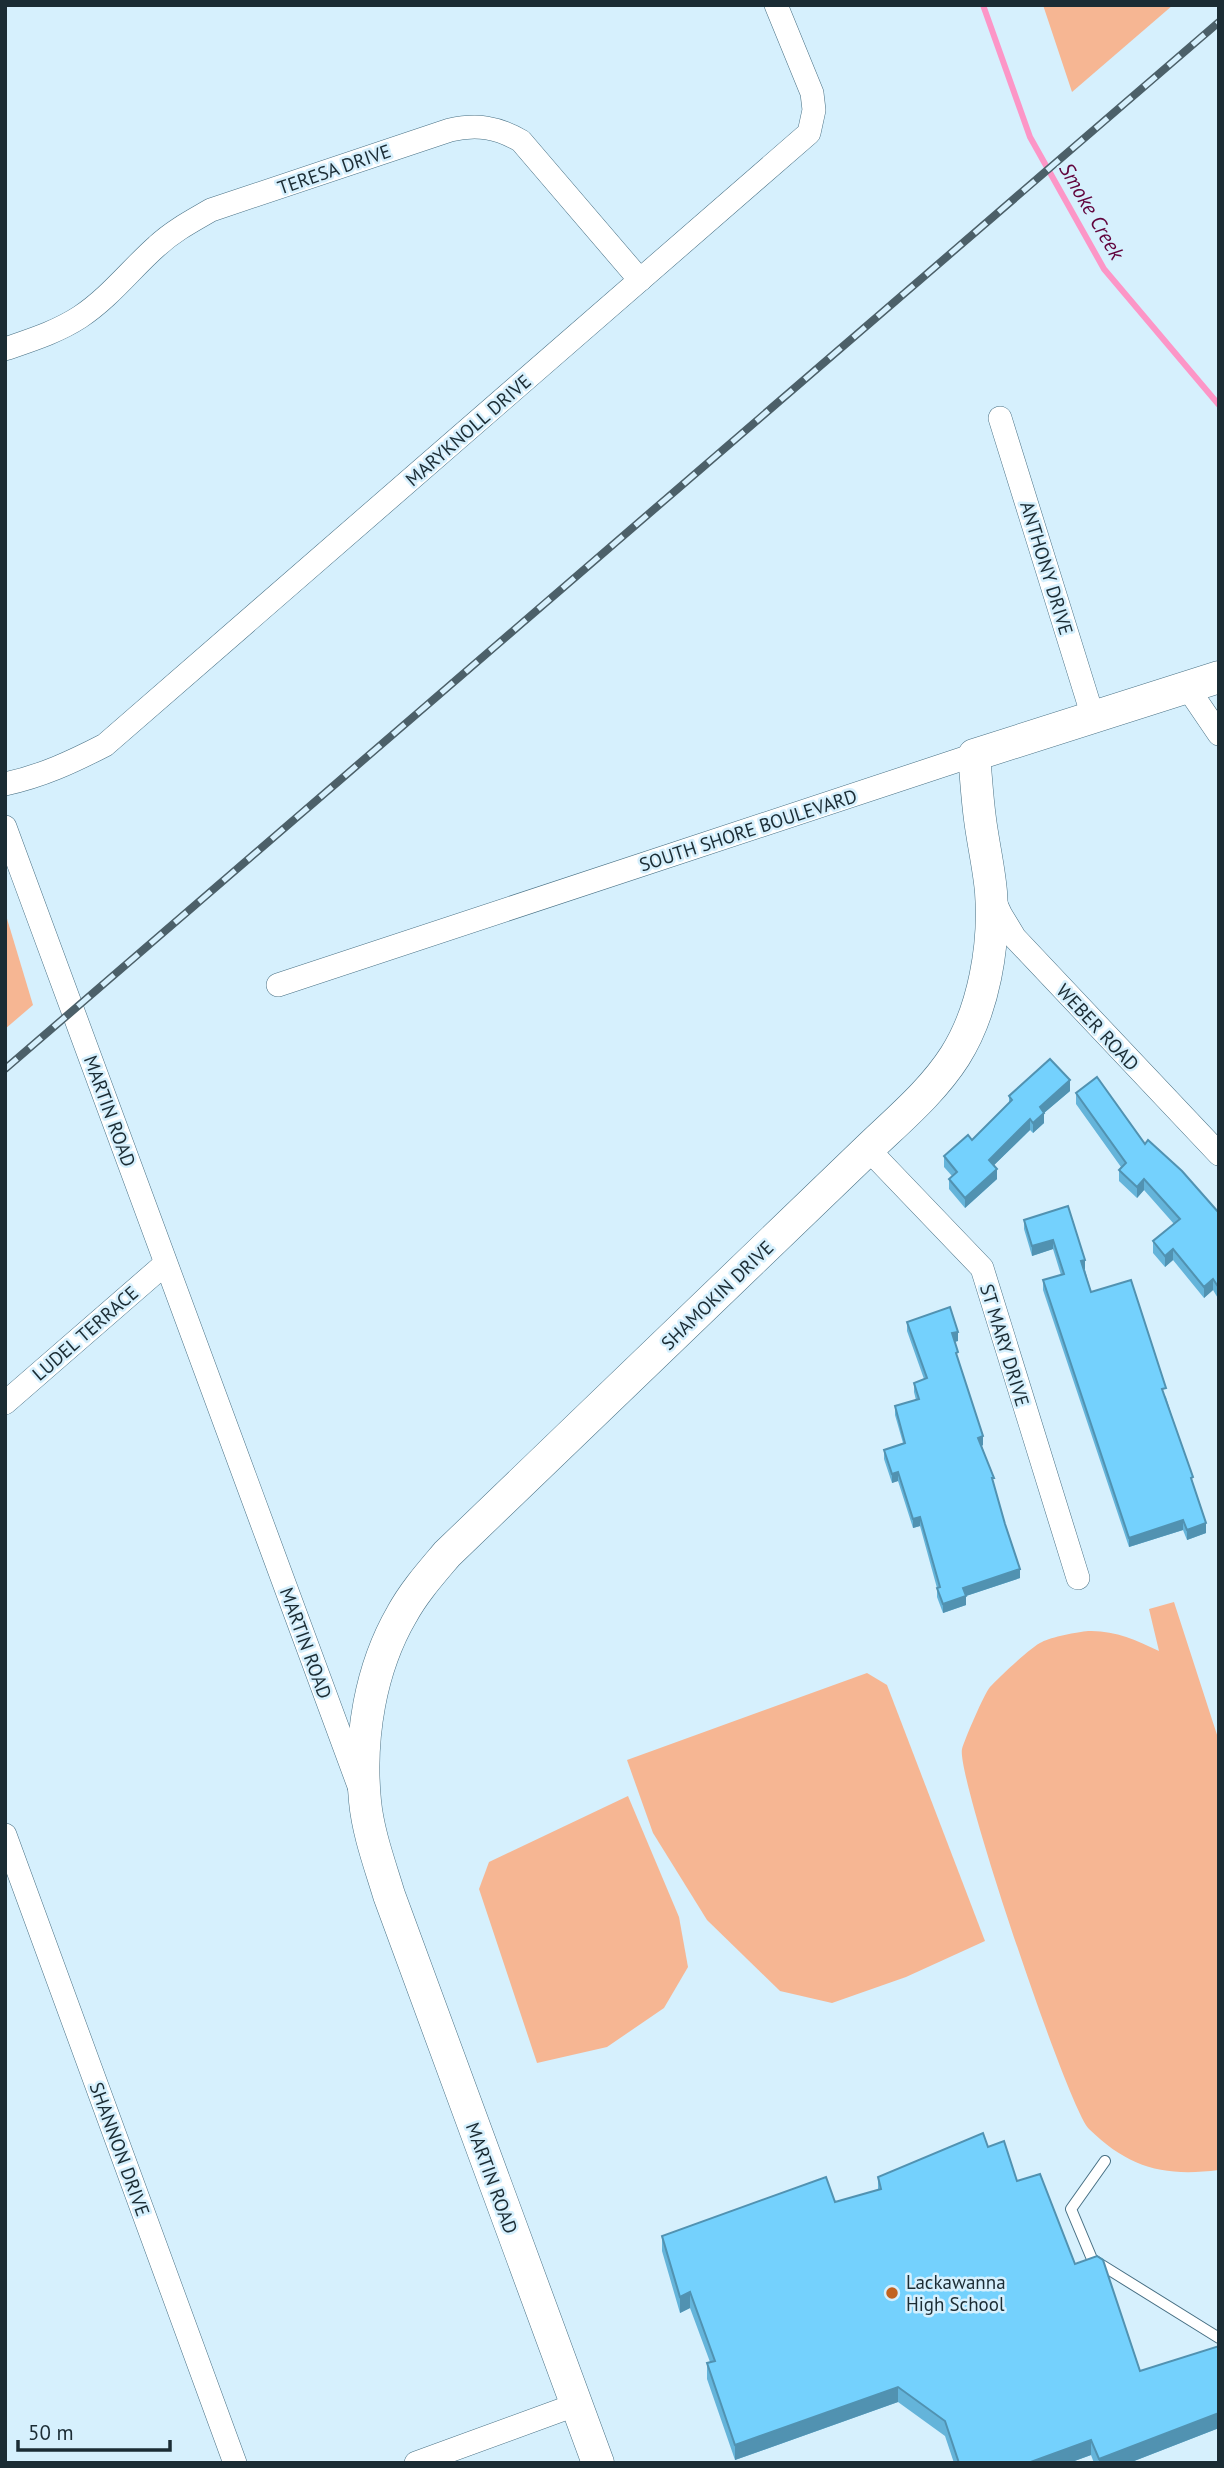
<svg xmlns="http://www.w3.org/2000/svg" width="1224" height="2468" font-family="'PT Sans',sans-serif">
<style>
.green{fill:#f6b693}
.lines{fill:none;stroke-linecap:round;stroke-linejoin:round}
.stream{stroke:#fc96c7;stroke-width:6}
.lane-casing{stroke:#487084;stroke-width:12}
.street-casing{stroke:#487084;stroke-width:24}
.secondary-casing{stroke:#487084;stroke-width:33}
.lane{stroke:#fff;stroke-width:10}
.street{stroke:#fff;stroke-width:23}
.secondary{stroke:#fff;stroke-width:32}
.rail-casing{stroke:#4c6069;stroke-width:8}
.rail{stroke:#d6f0fd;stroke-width:5;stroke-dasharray:16;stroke-linecap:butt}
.wall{fill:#64b4da}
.shaded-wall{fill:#5192b1}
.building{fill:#74d1fd;stroke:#5192b1;stroke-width:2}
.poi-dot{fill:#c2621f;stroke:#d6f0fd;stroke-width:2.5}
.labels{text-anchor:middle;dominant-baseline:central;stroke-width:5;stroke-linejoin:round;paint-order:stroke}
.street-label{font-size:19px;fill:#1b2c34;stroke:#d6f0fd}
.poi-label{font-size:19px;fill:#1b2c34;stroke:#d6f0fd;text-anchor:start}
.water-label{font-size:21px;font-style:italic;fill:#62053e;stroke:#d6f0fd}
</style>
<rect width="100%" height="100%" fill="#d6f0fd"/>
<!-- green -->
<g class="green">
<path d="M 1043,5 L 1173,5 L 1072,92 Z"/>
<path d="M 5,912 L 33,1005 L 5,1029 Z"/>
<path d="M 1174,1602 L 1219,1741 L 1219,2170 C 1164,2177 1129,2168 1089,2129 C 1068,2108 956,1776 962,1749 C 965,1739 984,1694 990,1687 C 998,1678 1032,1646 1042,1642 C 1051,1637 1078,1632 1088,1631 C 1114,1630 1136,1640 1159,1651 L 1149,1609 Z"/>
<path d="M 867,1673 L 887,1685 L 985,1941 L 906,1977 L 832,2003 L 780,1991 L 707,1920 L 653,1833 L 627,1760 Z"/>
<path d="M 628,1796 L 679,1917 L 688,1967 L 664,2008 L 607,2047 L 537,2063 L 479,1889 L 489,1862 Z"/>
</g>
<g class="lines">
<!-- stream -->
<path class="stream" d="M 983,5 L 1030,137 L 1104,269 L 1219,405"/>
<defs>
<path id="lane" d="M 1105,2161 L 1071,2209 L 1092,2259 L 1219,2338"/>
<g id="street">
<path d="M 5,349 C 31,340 57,332 80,317 C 110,297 131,269 157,246 C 173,231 192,221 211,210 L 450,130 C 477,124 497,127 521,141 L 640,280"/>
<path d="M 1000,418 L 1093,717"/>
<path d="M 1187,687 L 1219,734"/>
<path d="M 5,784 C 42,776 72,762 105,745 L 809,133 L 814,110 L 812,93 L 776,5"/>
<path d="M 5,827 L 359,1786"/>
<path d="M 994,900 L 1001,915 L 1015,938 L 1219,1154"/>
<path d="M 278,985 L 974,755"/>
<path d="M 868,1149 L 982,1268 L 1078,1578"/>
<path d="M 5,1403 L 165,1264"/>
<path d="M 5,1835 L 235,2463"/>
<path d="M 416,2463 L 575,2405"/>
</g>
<path id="secondary" d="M 598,2463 L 389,1895 C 380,1865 368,1833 365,1801 C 359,1738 370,1669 402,1614 C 414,1592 431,1573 447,1554 L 868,1149 C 898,1120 932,1092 955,1056 C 984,1010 995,945 991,892 C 989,868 983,843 980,819 C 977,797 976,776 974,755 L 1219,677"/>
</defs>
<!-- lane casing -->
<use href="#lane" class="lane-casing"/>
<!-- street casing -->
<use href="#street" class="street-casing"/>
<!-- secondary casing -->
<use href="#secondary" class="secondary-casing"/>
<!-- lane -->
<use href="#lane" class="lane"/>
<!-- street -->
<use href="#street" class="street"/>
<!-- secondary -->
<use href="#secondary" class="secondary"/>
<defs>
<path id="rail" d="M 5,1069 L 1219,22"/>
</defs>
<!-- rail casing -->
<use href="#rail" class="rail-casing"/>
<!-- rail -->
<use href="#rail" class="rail"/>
</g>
<!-- wall -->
<g class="wall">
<path d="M 1070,1091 L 1044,1113 L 1044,1123 L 1033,1133 L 1030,1130 L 994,1165 L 997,1179 L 965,1208 L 949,1189 L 949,1179 L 952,1176 L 944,1167 L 944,1156 L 972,1140 L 1009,1103 L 1009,1096 Z"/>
<path d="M 1076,1093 L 1145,1144 L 1219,1213 L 1219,1300 L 1213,1290 L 1204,1298 L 1173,1260 L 1165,1267 L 1153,1253 L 1153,1241 L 1174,1224 L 1144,1190 L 1137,1198 L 1119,1181 L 1119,1170 L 1121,1167 L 1076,1104 Z"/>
<path d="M 1068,1206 L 1091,1292 L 1166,1397 L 1193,1484 L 1206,1533 L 1187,1540 L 1183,1530 L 1129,1547 L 1043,1290 L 1043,1280 L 1061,1275 L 1053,1249 L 1032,1256 L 1024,1229 L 1024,1220 Z"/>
<path d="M 907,1322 L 958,1341 L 955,1342 L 958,1361 L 983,1445 L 982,1446 L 994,1484 L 1020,1578 L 966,1596 L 966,1605 L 943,1613 L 937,1597 L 937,1588 L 920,1526 L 913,1528 L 898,1481 L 892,1483 L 884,1459 L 884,1450 L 903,1443 L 895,1415 L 895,1406 L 916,1400 L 914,1392 L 914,1383 L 924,1379 L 907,1331 Z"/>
<path d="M 988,2147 L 1017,2181 L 1075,2264 L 1140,2371 L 1219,2346 L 1219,2428 L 1129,2463 L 1094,2463 L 1091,2455 L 1069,2463 L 954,2463 L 945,2436 L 898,2402 L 735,2460 L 707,2379 L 707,2363 L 710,2362 L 690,2308 L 680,2313 L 662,2251 L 662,2236 L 835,2202 L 878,2190 L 878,2177 Z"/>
</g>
<!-- shaded-wall -->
<g class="shaded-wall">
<path d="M 1070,1080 L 1070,1091 L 1044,1113 L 1044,1123 L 1033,1133 L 1033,1123 L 1040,1107 Z"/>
<path d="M 1030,1119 L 1030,1130 L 989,1170 L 989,1160 Z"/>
<path d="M 997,1169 L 997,1179 L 965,1208 L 965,1198 Z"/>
<path d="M 1144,1179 L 1144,1190 L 1137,1198 L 1137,1187 Z"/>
<path d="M 1053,1240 L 1053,1249 L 1032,1256 L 1032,1246 Z"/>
<path d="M 1173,1249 L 1173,1260 L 1165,1267 L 1165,1256 Z"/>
<path d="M 1085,1260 L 1085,1269 L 1081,1270 L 1081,1261 Z"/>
<path d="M 1213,1279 L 1213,1290 L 1204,1298 L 1204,1287 Z"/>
<path d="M 958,1332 L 958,1341 L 952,1342 L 952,1333 Z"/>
<path d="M 983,1436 L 983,1445 L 978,1447 L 978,1438 Z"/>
<path d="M 898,1472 L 898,1481 L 892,1483 L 892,1474 Z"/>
<path d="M 920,1517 L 920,1526 L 913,1528 L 913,1519 Z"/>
<path d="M 1183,1520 L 1183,1530 L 1129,1547 L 1129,1538 Z"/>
<path d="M 1206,1523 L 1206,1533 L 1187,1540 L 1187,1530 Z"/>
<path d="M 1020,1569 L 1020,1578 L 963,1597 L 963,1588 Z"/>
<path d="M 966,1596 L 966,1605 L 943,1613 L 943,1604 Z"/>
<path d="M 690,2292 L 690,2308 L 680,2313 L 680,2297 Z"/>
<path d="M 898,2387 L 898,2402 L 735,2460 L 735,2445 Z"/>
<path d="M 1219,2413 L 1219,2428 L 1129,2463 L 1099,2463 L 1099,2459 Z"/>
<path d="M 1091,2440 L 1091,2455 L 1069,2463 L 1028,2463 Z"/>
</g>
<!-- building -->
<g class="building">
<path d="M 1050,1059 L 1070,1080 L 1040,1107 L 1044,1113 L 1033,1123 L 1030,1119 L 989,1160 L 997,1169 L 965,1198 L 949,1179 L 957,1172 L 944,1156 L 968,1135 L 972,1140 L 1012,1100 L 1009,1096 Z"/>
<path d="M 1097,1077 L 1145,1144 L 1148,1140 L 1182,1171 L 1219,1213 L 1219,1288 L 1213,1279 L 1204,1287 L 1173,1249 L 1165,1256 L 1153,1241 L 1180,1219 L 1144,1179 L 1137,1187 L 1119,1170 L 1126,1163 L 1076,1093 Z"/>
<path d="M 1068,1206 L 1085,1260 L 1081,1261 L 1091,1292 L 1131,1280 L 1166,1388 L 1162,1389 L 1193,1477 L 1191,1478 L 1206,1523 L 1187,1530 L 1183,1520 L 1129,1538 L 1043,1280 L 1064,1274 L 1053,1240 L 1032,1246 L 1024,1220 Z"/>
<path d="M 950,1307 L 958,1332 L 952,1333 L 958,1352 L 956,1353 L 983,1436 L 978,1438 L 994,1478 L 992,1478 L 1005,1524 L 1020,1569 L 963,1588 L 966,1596 L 943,1604 L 937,1588 L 940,1587 L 920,1517 L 913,1519 L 898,1472 L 892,1474 L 884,1450 L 905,1443 L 895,1406 L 919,1399 L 914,1383 L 927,1378 L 907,1322 Z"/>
<path d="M 983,2133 L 988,2147 L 1004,2141 L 1017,2181 L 1040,2174 L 1075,2264 L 1097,2256 L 1103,2260 L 1140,2371 L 1219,2346 L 1219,2413 L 1099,2459 L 1091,2440 L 1028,2463 L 959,2463 L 945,2421 L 898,2387 L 735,2445 L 707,2363 L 715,2361 L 690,2292 L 680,2297 L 662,2236 L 826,2177 L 835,2202 L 881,2189 L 878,2177 Z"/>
</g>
<!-- markers -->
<circle class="poi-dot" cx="892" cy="2293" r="7"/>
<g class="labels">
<!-- street labels -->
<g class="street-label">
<text transform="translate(334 169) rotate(-19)">TERESA DRIVE</text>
<text transform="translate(468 430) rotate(-41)">MARYKNOLL DRIVE</text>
<text transform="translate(1047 568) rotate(73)">ANTHONY DRIVE</text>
<text transform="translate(748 830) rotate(-18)">SOUTH SHORE BOULEVARD</text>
<text transform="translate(1098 1027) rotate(47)">WEBER ROAD</text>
<text transform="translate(110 1111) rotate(70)">MARTIN ROAD</text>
<text transform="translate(717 1295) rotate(-44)">SHAMOKIN DRIVE</text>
<text transform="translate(85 1333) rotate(-41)">LUDEL TERRACE</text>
<text transform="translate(1005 1345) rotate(73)">ST MARY DRIVE</text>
<text transform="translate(306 1643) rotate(70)">MARTIN ROAD</text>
<text transform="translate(120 2149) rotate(70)">SHANNON DRIVE</text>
<text transform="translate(492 2178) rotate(70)">MARTIN ROAD</text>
</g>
<!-- poi labels -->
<g class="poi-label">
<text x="906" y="2282">Lackawanna<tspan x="906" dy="22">High School</tspan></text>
</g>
<!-- water labels -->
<g class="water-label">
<text transform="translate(1092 211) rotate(60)">Smoke Creek</text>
</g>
</g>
<!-- border -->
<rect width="1224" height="2468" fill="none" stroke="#1b2c34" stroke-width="14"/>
<!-- scale -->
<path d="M18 2440v10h152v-10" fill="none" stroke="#1b2c34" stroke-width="3.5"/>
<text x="28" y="2440" font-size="21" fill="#1b2c34" stroke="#d6f0fd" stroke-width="5" paint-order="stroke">50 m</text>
</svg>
